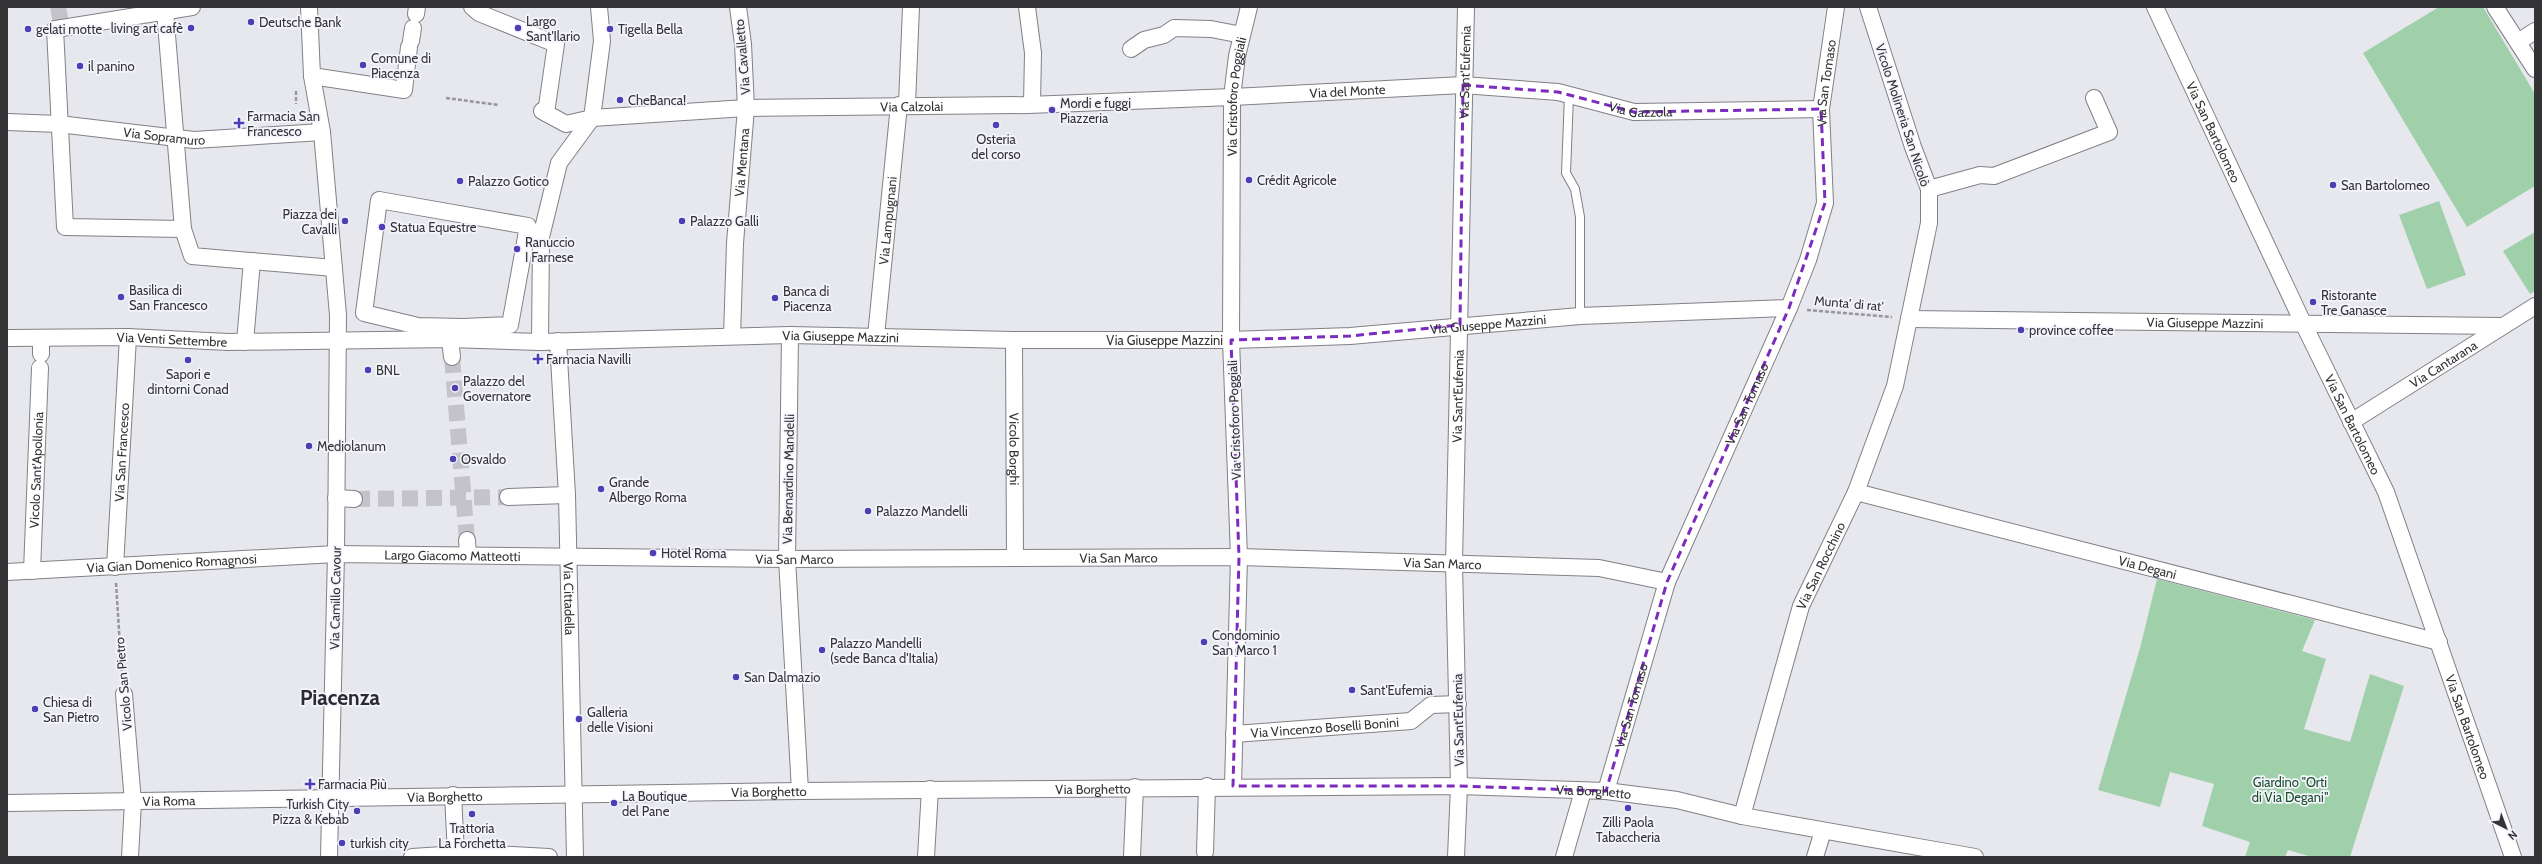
<svg xmlns="http://www.w3.org/2000/svg" width="2542" height="864" font-family="Cabin,sans-serif">
<style>
.green{fill:#a0d0aa}
.lines{fill:none;stroke-linecap:round;stroke-linejoin:round}
.street-tunnel{stroke:#c3c3c9;stroke-width:16;stroke-dasharray:16 8;stroke-linecap:butt}
.lane-casing{stroke:#808086;stroke-width:10}
.street-casing{stroke:#808086;stroke-width:18}
.path{stroke:#96969b;stroke-width:2.5;stroke-dasharray:4 2;stroke-linecap:butt}
.lane{stroke:#fff;stroke-width:8}
.street{stroke:#fff;stroke-width:16}
.marked{fill:none;stroke:#7b2cbf;stroke-width:3;stroke-dasharray:8 5;stroke-linejoin:round}
.poi-dot{fill:#4e3eb6;stroke:#f4f4fc;stroke-width:1.5}
.labels{text-anchor:middle;dominant-baseline:central;stroke-width:3.5;stroke-linejoin:round;paint-order:stroke}
.poi-label{font-size:13px;fill:#343437;stroke:#f4f4fc;text-anchor:start}
.street-label{font-size:13px;fill:#343437;stroke:#f4f4fc}
.park-label{font-size:13px;fill:#1a4e2b;stroke:#f4f4fc}
.town-label{font-size:21px;font-weight:bold;fill:#2a2a30;stroke:#f4f4fc}
</style>
<rect width="100%" height="100%" fill="#e7e7ee"/>
<!-- green -->
<g class="green">
<path d="M 2439,7 L 2483,7 L 2535,94 L 2535,186 L 2467,227 L 2363,53 Z"/>
<path d="M 2439,201 L 2466,275 L 2427,289 L 2399,215 Z"/>
<path d="M 2535,232 L 2535,291 L 2530,294 L 2503,251 Z"/>
<path d="M 2157,579 L 2315,620 L 2302,651 L 2326,659 L 2304,729 L 2350,742 L 2370,674 L 2404,686 L 2350,857 L 2312,857 L 2288,850 L 2285,857 L 2245,857 L 2250,842 L 2202,826 L 2214,784 L 2170,772 L 2160,807 L 2098,790 L 2140,648 Z"/>
</g>
<g class="lines">
<!-- street-tunnel -->
<g class="street-tunnel">
<path d="M 58,7 L 62,28"/>
<path d="M 452,357 L 467,540"/>
<path d="M 354,499 L 508,497"/>
</g>
<defs>
<path id="lane" d="M 1569,95 L 1566,173 L 1575,189 L 1580,217 L 1580,316"/>
<g id="street">
<path d="M 309,7 L 312,76 L 322,132 L 338,315 L 336,554 L 329,857"/>
<path d="M 472,7 L 479,13 L 556,44 L 546,113"/>
<path d="M 1027,7 L 1033,53 L 1032,104"/>
<path id="s1" d="M 2155,7 L 2303,323 L 2386,492 L 2513,857"/>
<path d="M 2495,7 L 2535,69"/>
<path d="M 165,11 L 183,229 L 65,227 L 55,29 L 62,28 L 192,7"/>
<path d="M 416,14 L 417,7"/>
<path d="M 411,41 L 413,28"/>
<path d="M 2518,42 L 2535,31"/>
<path d="M 1131,49 L 1144,40 L 1164,35 L 1174,28 L 1211,29 L 1242,35"/>
<path d="M 312,76 L 404,90 L 409,47"/>
<path d="M 907,104 L 911,7"/>
<path id="s2" d="M 542,111 L 566,124 L 592,118 L 746,108 L 1028,105 L 1232,97 L 1463,85 L 1558,92 L 1634,112 L 1821,109"/>
<path id="s3" d="M 7,122 L 59,124 L 194,140 L 322,132"/>
<path d="M 1929,189 L 1980,175 L 1994,176 L 2109,132 L 2094,98"/>
<path d="M 379,200 L 528,226 L 510,325 L 463,327 L 418,326 L 364,313 Z"/>
<path d="M 183,229 L 192,256 L 334,268"/>
<path id="s4" d="M 1909,319 L 2501,326"/>
<path d="M 790,335 L 787,559 L 800,791"/>
<path id="s5" d="M 732,336 L 735,243 L 746,108 L 743,44 L 738,7"/>
<path id="s6" d="M 876,336 L 899,105"/>
<path id="s7" d="M 7,338 L 128,337 L 228,342 L 450,339 L 540,342 L 790,335 L 1014,340 L 1231,340 L 1350,336 L 1580,316 L 1789,308"/>
<path d="M 450,339 L 452,357"/>
<path id="s8" d="M 1014,340 L 1015,558"/>
<path id="s9" d="M 558,341 L 567,495 L 575,857"/>
<path d="M 245,342 L 252,261"/>
<path d="M 540,342 L 541,237 L 559,163 L 592,118 L 602,41 L 599,7"/>
<path d="M 41,354 L 41,338"/>
<path id="s10" d="M 2351,422 L 2535,306"/>
<path id="s11" d="M 1856,492 L 2439,642"/>
<path d="M 508,497 L 567,495"/>
<path d="M 336,498 L 354,499"/>
<path d="M 467,540 L 468,555"/>
<path id="s12" d="M 115,567 L 128,337"/>
<path id="s13" d="M 32,571 L 40,368"/>
<path id="s14" d="M 7,572 L 336,554 L 787,559 L 1239,557 L 1599,568 L 1667,582"/>
<path d="M 124,694 L 133,802 L 130,857"/>
<path id="s15" d="M 1234,734 L 1411,721 L 1431,705 L 1458,704"/>
<path id="s16" d="M 1233,786 L 1239,557 L 1231,340 L 1232,97 L 1237,56 L 1249,7"/>
<path id="s17" d="M 1606,791 L 1667,582 L 1789,308 L 1808,260 L 1825,203 L 1821,109 L 1836,7"/>
<path d="M 453,795 L 456,854"/>
<path id="s18" d="M 7,803 L 800,791 L 1459,786 L 1606,791 L 1677,800 L 1742,816 L 1975,857"/>
<path id="s19" d="M 1742,816 L 1801,606 L 1856,492 L 1895,386 L 1929,223 L 1929,189 L 1913,147 L 1868,7"/>
<path d="M 1205,852 L 1207,786"/>
<path d="M 412,857 L 474,853 L 549,857"/>
<path d="M 926,857 L 930,789"/>
<path d="M 1132,857 L 1135,787"/>
<path id="s20" d="M 1456,857 L 1459,786 L 1454,563 L 1466,7"/>
<path d="M 1564,857 L 1583,791"/>
<path d="M 1815,857 L 1823,831"/>
</g>
</defs>
<!-- lane casing -->
<use href="#lane" class="lane-casing"/>
<!-- street casing -->
<use href="#street" class="street-casing"/>
<!-- path -->
<g class="path">
<path d="M 296,91 L 296,104"/>
<path d="M 446,98 L 499,105"/>
<path d="M 1807,310 L 1892,317"/>
<path d="M 116,583 L 122,678"/>
</g>
<!-- lane -->
<use href="#lane" class="lane"/>
<!-- street -->
<use href="#street" class="street"/>
</g>
<!-- marked area -->
<path class="marked" d="M 1463,85 L 1558,92 L 1634,112 L 1821,109 L 1825,203 L 1789,308 L 1667,582 L 1606,791 L 1459,786 L 1233,786 L 1239,557 L 1231,340 L 1350,336 L 1460,325 Z"/>
<!-- markers -->
<g class="poi-dot">
<circle cx="251" cy="22" r="4"/>
<circle cx="191" cy="28" r="4"/>
<circle cx="518" cy="28" r="4"/>
<circle cx="28" cy="29" r="4"/>
<circle cx="610" cy="29" r="4"/>
<circle cx="363" cy="65" r="4"/>
<circle cx="80" cy="66" r="4"/>
<circle cx="620" cy="100" r="4"/>
<circle cx="1052" cy="110" r="4"/>
<path d="M237 117h4v4h4v4h-4v4h-4v-4h-4v-4h4z"/>
<circle cx="996" cy="125" r="4"/>
<circle cx="1249" cy="180" r="4"/>
<circle cx="460" cy="181" r="4"/>
<circle cx="2333" cy="185" r="4"/>
<circle cx="345" cy="221" r="4"/>
<circle cx="682" cy="221" r="4"/>
<circle cx="382" cy="227" r="4"/>
<circle cx="517" cy="249" r="4"/>
<circle cx="121" cy="297" r="4"/>
<circle cx="775" cy="298" r="4"/>
<circle cx="2313" cy="302" r="4"/>
<circle cx="2021" cy="330" r="4"/>
<path d="M536 353h4v4h4v4h-4v4h-4v-4h-4v-4h4z"/>
<circle cx="188" cy="360" r="4"/>
<circle cx="368" cy="370" r="4"/>
<circle cx="455" cy="388" r="4"/>
<circle cx="309" cy="446" r="4"/>
<circle cx="453" cy="459" r="4"/>
<circle cx="601" cy="489" r="4"/>
<circle cx="868" cy="511" r="4"/>
<circle cx="653" cy="553" r="4"/>
<circle cx="1204" cy="642" r="4"/>
<circle cx="822" cy="650" r="4"/>
<circle cx="736" cy="677" r="4"/>
<circle cx="1352" cy="690" r="4"/>
<circle cx="35" cy="709" r="4"/>
<circle cx="579" cy="719" r="4"/>
<path d="M308 778h4v4h4v4h-4v4h-4v-4h-4v-4h4z"/>
<circle cx="614" cy="803" r="4"/>
<circle cx="1628" cy="808" r="4"/>
<circle cx="357" cy="811" r="4"/>
<circle cx="472" cy="814" r="4"/>
<circle cx="342" cy="843" r="4"/>
</g>
<g class="labels">
<!-- poi labels -->
<g class="poi-label">
<text x="526" y="21">Largo<tspan x="526" dy="15">Sant'Ilario</tspan></text>
<text x="259" y="22">Deutsche Bank</text>
<text x="183" y="28" text-anchor="end">living art cafè</text>
<text x="36" y="29">gelati motte</text>
<text x="618" y="29">Tigella Bella</text>
<text x="371" y="58">Comune di<tspan x="371" dy="15">Piacenza</tspan></text>
<text x="88" y="66">il panino</text>
<text x="628" y="100">CheBanca!</text>
<text x="1060" y="103">Mordi e fuggi<tspan x="1060" dy="15">Piazzeria</tspan></text>
<text x="247" y="116">Farmacia San<tspan x="247" dy="15">Francesco</tspan></text>
<text x="996" y="139" text-anchor="middle">Osteria<tspan x="996" dy="15">del corso</tspan></text>
<text x="1257" y="180">Crédit Agricole</text>
<text x="468" y="181">Palazzo Gotico</text>
<text x="2341" y="185">San Bartolomeo</text>
<text x="337" y="214" text-anchor="end">Piazza dei<tspan x="337" dy="15">Cavalli</tspan></text>
<text x="690" y="221">Palazzo Galli</text>
<text x="390" y="227">Statua Equestre</text>
<text x="525" y="242">Ranuccio<tspan x="525" dy="15">I Farnese</tspan></text>
<text x="129" y="290">Basilica di<tspan x="129" dy="15">San Francesco</tspan></text>
<text x="783" y="291">Banca di<tspan x="783" dy="15">Piacenza</tspan></text>
<text x="2321" y="295">Ristorante<tspan x="2321" dy="15">Tre Ganasce</tspan></text>
<text x="2029" y="330">province coffee</text>
<text x="546" y="359">Farmacia Navilli</text>
<text x="376" y="370">BNL</text>
<text x="188" y="374" text-anchor="middle">Sapori e<tspan x="188" dy="15">dintorni Conad</tspan></text>
<text x="463" y="381">Palazzo del<tspan x="463" dy="15">Governatore</tspan></text>
<text x="317" y="446">Mediolanum</text>
<text x="461" y="459">Osvaldo</text>
<text x="609" y="482">Grande<tspan x="609" dy="15">Albergo Roma</tspan></text>
<text x="876" y="511">Palazzo Mandelli</text>
<text x="661" y="553">Hotel Roma</text>
<text x="1212" y="635">Condominio<tspan x="1212" dy="15">San Marco 1</tspan></text>
<text x="830" y="643">Palazzo Mandelli<tspan x="830" dy="15">(sede Banca d'Italia)</tspan></text>
<text x="744" y="677">San Dalmazio</text>
<text x="1360" y="690">Sant'Eufemia</text>
<text x="43" y="702">Chiesa di<tspan x="43" dy="15">San Pietro</tspan></text>
<text x="587" y="712">Galleria<tspan x="587" dy="15">delle Visioni</tspan></text>
<text x="318" y="784">Farmacia Più</text>
<text x="622" y="796">La Boutique<tspan x="622" dy="15">del Pane</tspan></text>
<text x="349" y="804" text-anchor="end">Turkish City<tspan x="349" dy="15">Pizza &amp; Kebab</tspan></text>
<text x="1628" y="822" text-anchor="middle">Zilli Paola<tspan x="1628" dy="15">Tabaccheria</tspan></text>
<text x="472" y="828" text-anchor="middle">Trattoria<tspan x="472" dy="15">La Forchetta</tspan></text>
<text x="350" y="843">turkish city</text>
</g>
<!-- street labels -->
<g class="street-label">
<text transform="translate(742 57) rotate(-95)">Via Cavalletto</text>
<text stroke="none"><textPath href="#s20" startOffset="785">Via Sant'Eufemia</textPath></text>
<text stroke="none"><textPath href="#s17" startOffset="749">Via San Tomaso</textPath></text>
<text stroke="none"><textPath href="#s2" startOffset="810">Via del Monte</textPath></text>
<text stroke="none"><textPath href="#s16" startOffset="690">Via Cristoforo Poggiali</textPath></text>
<text stroke="none"><textPath href="#s2" startOffset="374">Via Calzolai</textPath></text>
<text stroke="none"><textPath href="#s2" startOffset="1106">Via Gazzola</textPath></text>
<text transform="translate(1903 115) rotate(72)">Vicolo Molineria San Nicolò</text>
<text stroke="none"><textPath href="#s1" startOffset="138">Via San Bartolomeo</textPath></text>
<text stroke="none"><textPath href="#s3" startOffset="158">Via Sopramuro</textPath></text>
<text stroke="none"><textPath href="#s5" startOffset="174">Via Mentana</textPath></text>
<text stroke="none"><textPath href="#s6" startOffset="116">Via Lampugnani</textPath></text>
<text transform="translate(1849 303) rotate(5)">Munta' di rat'</text>
<text stroke="none"><textPath href="#s4" startOffset="296">Via Giuseppe Mazzini</textPath></text>
<text stroke="none"><textPath href="#s7" startOffset="1482">Via Giuseppe Mazzini</textPath></text>
<text stroke="none"><textPath href="#s7" startOffset="834">Via Giuseppe Mazzini</textPath></text>
<text stroke="none"><textPath href="#s7" startOffset="165">Via Venti Settembre</textPath></text>
<text stroke="none"><textPath href="#s7" startOffset="1158">Via Giuseppe Mazzini</textPath></text>
<text stroke="none"><textPath href="#s10" startOffset="109">Via Cantarana</textPath></text>
<text stroke="none"><textPath href="#s20" startOffset="461">Via Sant'Eufemia</textPath></text>
<text stroke="none"><textPath href="#s17" startOffset="413">Via San Tomaso</textPath></text>
<text transform="translate(1234 420) rotate(-92)">Via Cristoforo Poggiali</text>
<text stroke="none"><textPath href="#s1" startOffset="462">Via San Bartolomeo</textPath></text>
<text stroke="none"><textPath href="#s8" startOffset="109">Vicolo Borghi</textPath></text>
<text stroke="none"><textPath href="#s12" startOffset="115">Via San Francesco</textPath></text>
<text stroke="none"><textPath href="#s13" startOffset="101">Vicolo Sant'Apollonia</textPath></text>
<text transform="translate(788 479) rotate(-89)">Via Bernardino Mandelli</text>
<text stroke="none"><textPath href="#s14" startOffset="446">Largo Giacomo Matteotti</textPath></text>
<text stroke="none"><textPath href="#s14" startOffset="1112">Via San Marco</textPath></text>
<text stroke="none"><textPath href="#s14" startOffset="788">Via San Marco</textPath></text>
<text stroke="none"><textPath href="#s14" startOffset="1436">Via San Marco</textPath></text>
<text stroke="none"><textPath href="#s14" startOffset="165">Via Gian Domenico Romagnosi</textPath></text>
<text stroke="none"><textPath href="#s19" startOffset="263">Via San Rocchino</textPath></text>
<text stroke="none"><textPath href="#s11" startOffset="301">Via Degani</textPath></text>
<text transform="translate(335 598) rotate(-89)">Via Camillo Cavour</text>
<text stroke="none"><textPath href="#s9" startOffset="258">Via Cittadella</textPath></text>
<text transform="translate(123 684) rotate(-95)">Vicolo San Pietro</text>
<text stroke="none"><textPath href="#s17" startOffset="89">Via San Tomaso</textPath></text>
<text transform="translate(1458 720) rotate(-91)">Via Sant'Eufemia</text>
<text stroke="none"><textPath href="#s1" startOffset="786">Via San Bartolomeo</textPath></text>
<text stroke="none"><textPath href="#s15" startOffset="91">Via Vincenzo Boselli Bonini</textPath></text>
<text stroke="none"><textPath href="#s18" startOffset="1086">Via Borghetto</textPath></text>
<text stroke="none"><textPath href="#s18" startOffset="762">Via Borghetto</textPath></text>
<text stroke="none"><textPath href="#s18" startOffset="1587">Via Borghetto</textPath></text>
<text stroke="none"><textPath href="#s18" startOffset="438">Via Borghetto</textPath></text>
<text stroke="none"><textPath href="#s18" startOffset="162">Via Roma</textPath></text>
</g>
<!-- park labels -->
<g class="park-label">
<text x="2290" y="782">Giardino "Orti<tspan x="2290" dy="15">di Via Degani"</tspan></text>
</g>
<!-- town labels -->
<g class="town-label">
<text x="340" y="697">Piacenza</text>
</g>
</g>
<!-- border -->
<rect width="2542" height="864" fill="none" stroke="#343437" stroke-width="16"/>
<!-- north arrow -->
<g transform="translate(2506 828) rotate(138)" stroke="#f4f4fc" stroke-width="3" paint-order="stroke">
<path d="M0-3L7 15L0 10L-7 15Z" fill="#343437"/>
<text y="-6" font-size="11" font-weight="bold" text-anchor="middle" fill="#343437">N</text>
</g>
</svg>
